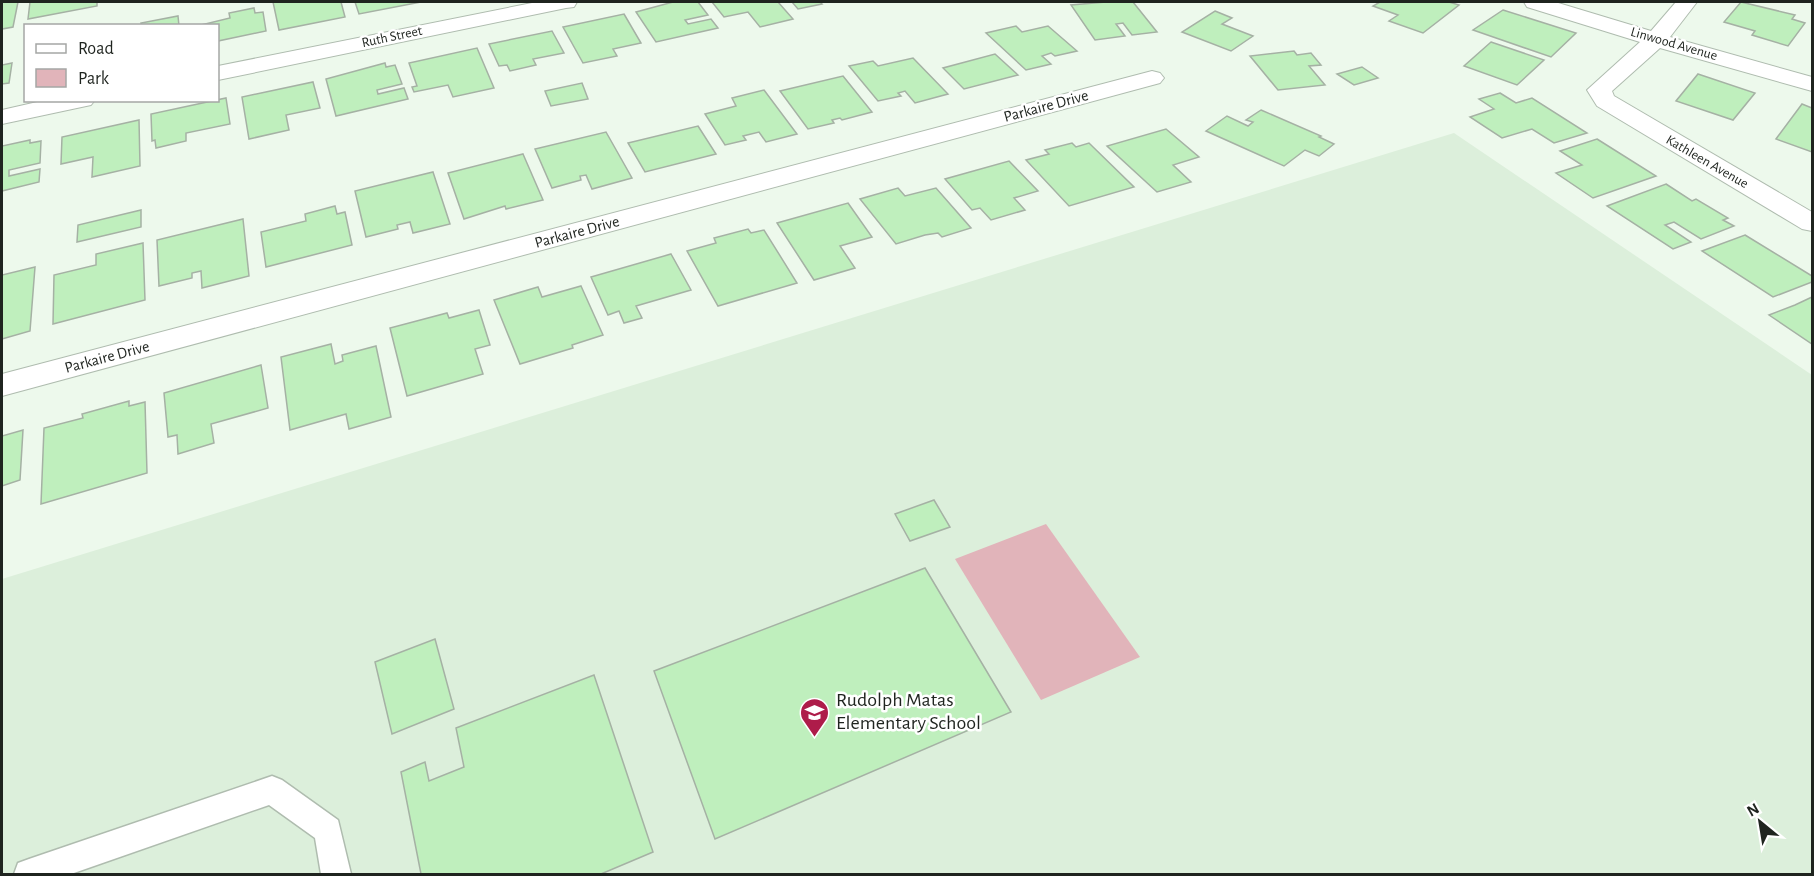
<svg xmlns="http://www.w3.org/2000/svg" width="1814" height="876" font-family="'Alegreya Sans',sans-serif">
<style>
.built{fill:#dcefdb}
.green{fill:#e1b4ba}
.building{fill:#bfefbd;stroke:#a5b1a4;stroke-width:1.5}
.lines{fill:none;stroke-linecap:round;stroke-linejoin:round}
.service-casing{stroke:#afbcaf;stroke-width:3}
.minor-casing{stroke:#afbcaf;stroke-width:2}
.service{fill:#fff;fill-rule:evenodd}
.minor{fill:#fff;fill-rule:evenodd}
.labels{text-anchor:middle;dominant-baseline:central;stroke-width:5;stroke-linejoin:round;paint-order:stroke}
.far-street-label{font-size:14px;fill:#1f241f;stroke:#fff}
.street-label{font-size:16px;fill:#1f241f;stroke:#fff}
.near-poi-label{font-size:20px;fill:#1f241f;stroke:#fff;text-anchor:start}
</style>
<rect width="100%" height="100%" fill="#edf9ec"/>
<!-- built -->
<path class="built" d="M 1454,133 L 1812,375 L 1812,874 L 2,874 L 2,579 Z"/>
<!-- green -->
<path class="green" d="M 1046,524 L 1140,657 L 1041,700 L 955,559 Z"/>
<!-- building -->
<g class="building">
<path d="M 2,2 L 18,2 L 13,27 L 2,29 Z"/>
<path d="M 30,2 L 97,2 L 97,6 L 28,19 Z"/>
<path d="M 273,2 L 341,2 L 345,17 L 279,30 Z"/>
<path d="M 355,2 L 421,2 L 359,14 Z"/>
<path d="M 673,2 L 698,2 L 708,15 L 685,20 L 688,24 L 711,19 L 718,28 L 656,42 L 636,12 Z"/>
<path d="M 712,2 L 778,2 L 793,19 L 760,27 L 748,12 L 724,17 Z"/>
<path d="M 792,2 L 820,2 L 822,4 L 798,9 Z"/>
<path d="M 1106,2 L 1133,2 L 1157,32 L 1132,35 L 1123,23 L 1116,24 L 1125,36 L 1095,40 L 1071,5 Z"/>
<path d="M 1380,2 L 1449,2 L 1459,5 L 1423,33 L 1389,21 L 1398,15 L 1373,6 Z"/>
<path d="M 1741,2 L 1795,15 L 1792,19 L 1805,23 L 1788,46 L 1752,35 L 1755,31 L 1724,22 Z"/>
<path d="M 254,8 L 255,13 L 263,12 L 266,31 L 218,41 L 218,26 L 197,26 L 230,18 L 229,13 Z"/>
<path d="M 1503,10 L 1576,33 L 1551,57 L 1473,30 Z"/>
<path d="M 1215,11 L 1232,18 L 1222,24 L 1253,36 L 1231,51 L 1182,32 Z"/>
<path d="M 624,14 L 641,43 L 613,49 L 617,56 L 583,63 L 563,27 Z"/>
<path d="M 178,16 L 179,26 L 142,26 L 141,23 Z"/>
<path d="M 1016,26 L 1022,32 L 1048,26 L 1077,51 L 1055,56 L 1051,53 L 1042,56 L 1051,64 L 1026,70 L 986,33 Z"/>
<path d="M 552,31 L 564,53 L 533,59 L 536,65 L 510,71 L 507,65 L 499,66 L 489,44 Z"/>
<path d="M 1491,42 L 1544,60 L 1517,85 L 1464,66 Z"/>
<path d="M 477,48 L 494,88 L 453,97 L 448,85 L 414,92 L 412,87 L 417,86 L 409,63 Z"/>
<path d="M 1294,51 L 1297,55 L 1311,53 L 1321,65 L 1309,66 L 1325,85 L 1278,90 L 1250,56 Z"/>
<path d="M 995,54 L 1018,75 L 964,89 L 943,68 Z"/>
<path d="M 913,58 L 948,94 L 915,103 L 905,91 L 898,93 L 901,96 L 878,101 L 849,66 L 873,61 L 878,66 Z"/>
<path d="M 12,63 L 9,83 L 2,84 L 2,65 Z"/>
<path d="M 385,63 L 386,67 L 395,65 L 402,84 L 377,90 L 378,94 L 404,88 L 408,99 L 336,116 L 326,79 Z"/>
<path d="M 1362,67 L 1378,78 L 1354,85 L 1337,74 Z"/>
<path d="M 1698,74 L 1755,93 L 1733,120 L 1676,101 Z"/>
<path d="M 843,76 L 872,112 L 842,120 L 840,118 L 832,120 L 834,123 L 808,129 L 780,91 Z"/>
<path d="M 313,82 L 320,108 L 286,115 L 289,130 L 249,139 L 242,97 Z"/>
<path d="M 582,83 L 588,99 L 551,106 L 545,91 Z"/>
<path d="M 764,90 L 797,134 L 766,142 L 759,132 L 743,136 L 746,140 L 725,145 L 705,114 L 736,106 L 732,98 Z"/>
<path d="M 1500,93 L 1516,103 L 1532,98 L 1587,133 L 1554,143 L 1532,129 L 1502,138 L 1470,117 L 1494,109 L 1479,99 Z"/>
<path d="M 226,98 L 230,124 L 186,133 L 186,141 L 156,148 L 155,140 L 152,141 L 151,114 Z"/>
<path d="M 1802,104 L 1812,108 L 1812,152 L 1776,139 Z"/>
<path d="M 1261,110 L 1321,136 L 1319,137 L 1334,144 L 1319,156 L 1305,150 L 1284,166 L 1206,131 L 1227,116 L 1248,126 L 1253,122 L 1246,120 Z"/>
<path d="M 139,120 L 140,166 L 92,177 L 93,157 L 61,164 L 62,137 Z"/>
<path d="M 698,126 L 716,154 L 645,172 L 628,143 Z"/>
<path d="M 1166,129 L 1199,157 L 1173,165 L 1191,182 L 1157,192 L 1107,146 Z"/>
<path d="M 606,132 L 632,178 L 592,189 L 586,175 L 580,176 L 581,180 L 552,188 L 535,149 Z"/>
<path d="M 1597,139 L 1656,176 L 1593,198 L 1556,173 L 1582,165 L 1560,151 Z"/>
<path d="M 30,140 L 30,143 L 41,141 L 40,163 L 9,170 L 9,176 L 40,169 L 39,182 L 2,191 L 2,146 Z"/>
<path d="M 1072,143 L 1076,147 L 1089,143 L 1134,187 L 1069,206 L 1026,160 L 1049,154 L 1045,150 Z"/>
<path d="M 523,154 L 543,200 L 506,209 L 505,206 L 464,219 L 448,173 Z"/>
<path d="M 1009,161 L 1038,191 L 1014,198 L 1025,210 L 991,220 L 980,208 L 972,210 L 945,179 Z"/>
<path d="M 433,172 L 450,224 L 413,233 L 410,222 L 397,225 L 398,229 L 366,237 L 355,191 Z"/>
<path d="M 1666,184 L 1692,201 L 1696,199 L 1728,218 L 1723,220 L 1734,226 L 1701,239 L 1674,222 L 1665,225 L 1691,242 L 1673,249 L 1607,206 Z"/>
<path d="M 898,188 L 905,196 L 936,188 L 971,228 L 942,237 L 938,233 L 925,235 L 896,244 L 860,199 Z"/>
<path d="M 848,203 L 872,237 L 840,246 L 855,268 L 814,280 L 777,223 Z"/>
<path d="M 335,206 L 337,214 L 345,212 L 352,245 L 266,267 L 261,232 L 306,221 L 305,214 Z"/>
<path d="M 141,210 L 141,227 L 77,242 L 78,225 Z"/>
<path d="M 243,219 L 249,276 L 202,288 L 201,271 L 192,273 L 192,278 L 159,286 L 157,240 Z"/>
<path d="M 748,229 L 751,233 L 764,230 L 797,283 L 718,306 L 687,251 L 716,243 L 714,238 Z"/>
<path d="M 1745,235 L 1812,276 L 1812,282 L 1773,297 L 1702,251 Z"/>
<path d="M 143,243 L 145,300 L 53,324 L 54,275 L 96,265 L 96,254 Z"/>
<path d="M 671,254 L 691,290 L 636,306 L 642,318 L 624,323 L 619,311 L 608,315 L 591,277 Z"/>
<path d="M 35,267 L 30,331 L 2,339 L 2,275 Z"/>
<path d="M 581,286 L 603,335 L 572,345 L 573,348 L 520,364 L 494,300 L 538,287 L 542,297 Z"/>
<path d="M 1812,297 L 1812,344 L 1769,315 L 1795,305 Z"/>
<path d="M 479,310 L 490,345 L 475,349 L 483,374 L 407,396 L 390,328 L 447,313 L 449,318 Z"/>
<path d="M 331,344 L 335,364 L 343,361 L 342,355 L 376,346 L 391,417 L 349,429 L 346,414 L 290,430 L 281,357 Z"/>
<path d="M 261,365 L 268,408 L 211,424 L 214,443 L 178,454 L 177,435 L 168,437 L 164,393 Z"/>
<path d="M 129,401 L 129,406 L 145,402 L 147,473 L 41,504 L 44,428 L 83,418 L 82,414 Z"/>
<path d="M 23,430 L 20,480 L 2,486 L 2,436 Z"/>
<path d="M 934,500 L 950,527 L 910,541 L 895,514 Z"/>
<path d="M 925,568 L 1011,712 L 715,839 L 654,671 Z"/>
<path d="M 435,639 L 454,709 L 392,734 L 375,662 Z"/>
<path d="M 594,675 L 653,852 L 601,874 L 421,874 L 401,772 L 425,762 L 429,781 L 464,767 L 456,728 Z"/>
</g>
<g class="lines">
<defs>
<path id="service" d="M 272,776 L 282,780 L 338,820 L 351,874 L 321,874 L 315,838 L 269,805 L 71,874 L 14,874 L 18,863 L 29,859 Z"/>
<g id="minor">
<path d="M 537,2 L 577,2 L 574,7 L 566,8 L 218,80 L 218,66 Z"/>
<path d="M 1524,2 L 1555,2 L 1651,31 L 1676,2 L 1697,2 L 1670,37 L 1812,77 L 1812,91 L 1660,48 L 1612,91 L 1614,96 L 1812,212 L 1812,231 L 1802,229 L 1597,106 L 1587,90 L 1640,42 L 1527,7 Z"/>
<path d="M 1152,71 L 1160,73 L 1164,78 L 1160,83 L 2,396 L 2,374 Z"/>
<path d="M 46,100 L 95,100 L 91,105 L 2,124 L 2,110 Z"/>
</g>
</defs>
<!-- service casing -->
<use href="#service" class="service-casing"/>
<!-- minor casing -->
<use href="#minor" class="minor-casing"/>
<!-- service -->
<use href="#service" class="service"/>
<!-- minor -->
<use href="#minor" class="minor"/>
</g>
<!-- icons -->
<defs>
<symbol id="school-pin" viewBox="-11 -11 22 30"><path d="M0 17L-7.5 6A9.5 9.5 0 1 1 7.5 6Z" fill="#ae1c4a" stroke="#fff"/><path d="M0-5L7-2L0 1L-7-2ZM-4 1L0 2.5L4 1V4Q0 6-4 4Z" fill="#fff"/></symbol>
</defs>
<g fill-rule="evenodd">
<use href="#school-pin" x="798" y="696" width="33" height="45"/>
</g>
<g class="labels">
<!-- far-street labels -->
<g class="far-street-label">
<text transform="translate(392 37) rotate(-12)">Ruth Street</text>
<text transform="translate(1674 44) rotate(16)">Linwood Avenue</text>
<text transform="translate(1707 162) rotate(30)">Kathleen Avenue</text>
</g>
<!-- street labels -->
<g class="street-label">
<text transform="translate(1046 106) rotate(-15)">Parkaire Drive</text>
<text transform="translate(577 232) rotate(-15)">Parkaire Drive</text>
<text transform="translate(107 357) rotate(-15)">Parkaire Drive</text>
</g>
<!-- near-poi labels -->
<g class="near-poi-label">
<text x="836" y="700">Rudolph Matas<tspan x="836" dy="23">Elementary School</tspan></text>
</g>
</g>
<!-- border -->
<rect width="1814" height="876" fill="none" stroke="#1f241f" stroke-width="6"/>
<!-- legend -->
<rect x="24" y="24" width="195" height="78" fill="#ffffff" stroke="#a5a7a5" stroke-width="1.5"/>
<rect x="36" y="44" width="30" height="9" fill="#ffffff" stroke="#a5a7a5" stroke-width="1.5"/>
<text x="78" y="54" font-size="18" fill="#1f241f">Road</text>
<rect x="36" y="69" width="30" height="18" fill="#e1b4ba" stroke="#a5a7a5" stroke-width="1.5"/>
<text x="78" y="84" font-size="18" fill="#1f241f">Park</text>
<!-- north arrow -->
<g transform="translate(1760 822) rotate(330)" stroke="#ffffff" stroke-width="4.5" paint-order="stroke">
<path d="M0-4.5L10 22L0 15L-10 22Z" fill="#1f241f"/>
<text y="-9" font-size="16" font-weight="bold" text-anchor="middle" fill="#1f241f">N</text>
</g>
</svg>
